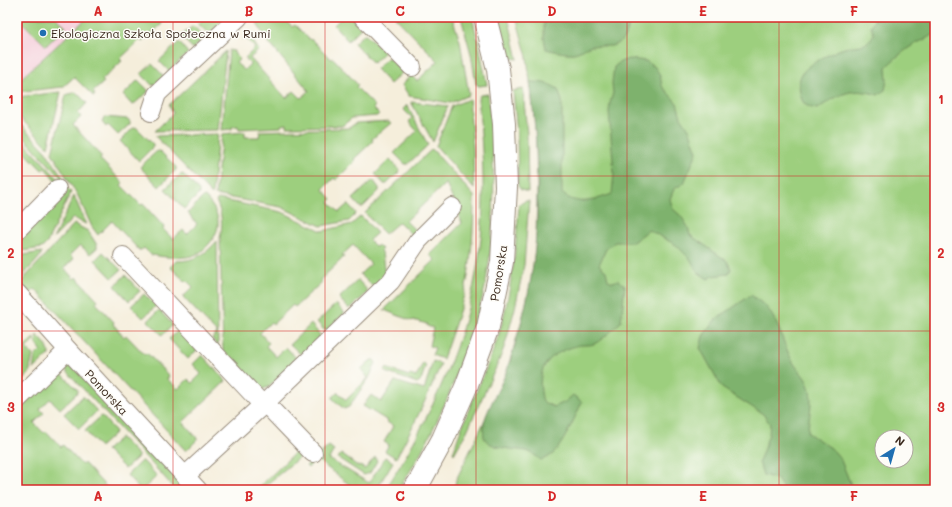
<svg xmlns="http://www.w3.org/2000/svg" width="952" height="507" font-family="Mali,sans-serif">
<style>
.built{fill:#f5cfdb}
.green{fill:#9dcf7e;stroke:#6c7c4e;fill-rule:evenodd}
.forest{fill:#7eb26d;stroke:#5c6e46}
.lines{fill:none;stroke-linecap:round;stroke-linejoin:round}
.minor-casing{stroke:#988c7c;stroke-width:20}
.major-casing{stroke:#988c7c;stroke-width:24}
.minor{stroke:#fff;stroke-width:18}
.major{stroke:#fff;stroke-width:22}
.grid{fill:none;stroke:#d62828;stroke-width:1;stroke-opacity:0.55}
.poi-dot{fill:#1f6fb2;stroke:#fdfcf7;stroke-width:1.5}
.labels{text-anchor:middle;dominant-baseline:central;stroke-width:3;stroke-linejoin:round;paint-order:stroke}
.poi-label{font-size:12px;fill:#3b2a1e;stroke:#fdfcf7;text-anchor:start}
.street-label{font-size:12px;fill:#3b2a1e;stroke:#fdfcf7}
.neatline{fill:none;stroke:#d62828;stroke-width:1.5}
.grid-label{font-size:13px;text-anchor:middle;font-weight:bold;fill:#d62828}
</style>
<rect width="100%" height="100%" fill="#fdfcf7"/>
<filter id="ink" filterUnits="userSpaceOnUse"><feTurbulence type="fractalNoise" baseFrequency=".025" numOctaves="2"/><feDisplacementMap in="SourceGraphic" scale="8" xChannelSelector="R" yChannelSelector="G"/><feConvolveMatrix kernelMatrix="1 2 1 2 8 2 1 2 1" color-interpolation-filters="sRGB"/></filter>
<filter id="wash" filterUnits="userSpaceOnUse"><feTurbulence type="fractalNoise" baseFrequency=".012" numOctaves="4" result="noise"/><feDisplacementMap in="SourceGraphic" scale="16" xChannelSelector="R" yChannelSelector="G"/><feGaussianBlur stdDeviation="0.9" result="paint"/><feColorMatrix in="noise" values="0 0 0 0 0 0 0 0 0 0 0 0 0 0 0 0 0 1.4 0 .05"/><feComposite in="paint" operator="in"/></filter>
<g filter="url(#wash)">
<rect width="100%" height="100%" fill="#f5eedb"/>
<!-- built -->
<path class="built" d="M 17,17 L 88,17 L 17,82 Z"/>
<!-- green -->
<g class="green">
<path d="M 17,17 L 55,17 L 66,26 L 46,46 Z"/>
<path d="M 88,17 L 165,17 L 160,21 L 162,24 L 142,42 L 140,40 L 120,59 L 122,61 L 102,80 L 104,82 L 93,92 L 95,95 L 93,96 L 74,77 L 63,87 L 17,92 L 17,82 Z"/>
<path d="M 205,17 L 222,17 L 223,20 L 210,33 L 208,33 L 196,22 L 199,23 Z"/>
<path d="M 264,17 L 282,17 L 292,27 L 295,25 L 310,40 L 311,39 L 331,59 L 333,58 L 358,85 L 356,87 L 375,106 L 373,108 L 379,114 L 377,116 L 352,118 L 342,126 L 287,127 L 287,124 L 281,125 L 281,127 L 239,129 L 238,126 L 232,127 L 232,129 L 222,130 L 229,50 L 234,51 L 234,53 L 240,59 L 236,63 L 244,70 L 250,64 L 245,58 L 255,48 L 246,38 L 243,39 L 248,34 L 259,50 L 250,58 L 286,98 L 294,91 L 301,98 L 309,91 L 265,38 L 257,23 Z"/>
<path d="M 342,17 L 351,17 L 360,27 L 360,29 L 348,41 L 334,25 Z"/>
<path d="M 395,17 L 452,17 L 460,41 L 469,95 L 450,103 L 409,96 L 402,85 L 411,75 L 417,81 L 438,61 Z"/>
<path d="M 461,17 L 472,17 L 479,45 L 487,85 L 479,86 L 476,84 L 471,54 Z"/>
<path d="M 498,17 L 508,17 L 518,59 L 510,58 L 508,55 Z"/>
<path d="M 516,17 L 935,17 L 935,490 L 454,490 L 456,480 L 484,422 L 506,373 L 522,320 L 531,282 L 536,242 L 537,183 L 535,122 L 527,57 ZM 882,437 L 906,437 L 906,461 L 882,461 Z"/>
<path d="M 193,26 L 204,36 L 204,38 L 194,48 L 192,48 L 181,36 Z"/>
<path d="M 364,34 L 366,34 L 383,51 L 383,54 L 373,63 L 354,43 Z"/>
<path d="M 179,42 L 188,53 L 170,70 L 168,70 L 159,61 Z"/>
<path d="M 226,51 L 218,130 L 155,131 L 173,113 L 169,105 Z"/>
<path d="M 387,58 L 389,58 L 402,71 L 402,73 L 390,84 L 376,69 Z"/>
<path d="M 152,64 L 163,75 L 163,77 L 154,85 L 152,85 L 141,74 Z"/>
<path d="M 138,80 L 148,90 L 148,92 L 134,104 L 132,105 L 123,95 Z"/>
<path d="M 523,89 L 527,134 L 528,192 L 521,190 L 518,186 L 517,133 L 513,91 Z"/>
<path d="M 61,92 L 48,147 L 17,114 L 17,97 Z"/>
<path d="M 76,92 L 87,103 L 78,113 L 81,117 L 73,125 L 102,157 L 100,159 L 123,183 L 121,185 L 141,205 L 143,204 L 164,227 L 163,229 L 173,239 L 183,230 L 187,234 L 197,224 L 188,213 L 202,198 L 205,197 C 219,212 224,226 209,244 C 206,247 202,252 197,254 C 186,260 164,257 151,255 L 144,248 L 140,251 L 112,221 L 98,235 L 92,227 L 78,196 L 52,153 L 66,95 Z"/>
<path d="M 488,94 C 495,158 497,224 485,287 C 481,305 475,322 469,340 C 452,392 429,444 398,490 L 385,490 C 430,421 467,338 479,256 C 486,206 483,149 478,99 L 480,95 Z"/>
<path d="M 469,99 L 473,147 L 474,189 L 436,146 L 452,106 Z"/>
<path d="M 411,102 L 448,106 L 433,142 Z"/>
<path d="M 407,105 L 428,145 L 408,164 L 405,164 L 394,153 L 417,131 L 409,122 L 412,118 L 403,109 Z"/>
<path d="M 105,117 L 128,119 L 130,121 L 130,124 L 118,135 L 108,125 L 106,127 L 102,122 Z"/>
<path d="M 17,121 L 45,150 L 68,185 L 17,130 Z"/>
<path d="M 389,121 L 391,123 L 372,139 L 373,141 L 354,159 L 355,161 L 336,180 L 334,178 L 323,189 L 332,199 L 329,202 L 339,212 L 348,204 L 356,213 L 355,215 L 349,221 L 321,226 L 281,207 L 215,195 L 222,134 L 245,132 L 245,137 L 259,137 L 260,131 L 349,128 L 356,123 Z"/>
<path d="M 136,127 L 153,144 L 153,147 L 139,161 L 120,141 L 133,128 Z"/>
<path d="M 218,134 L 212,195 L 155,136 Z"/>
<path d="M 17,135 L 71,192 L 47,243 L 42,248 L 17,252 L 17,242 L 64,194 L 55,184 L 57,182 L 45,168 L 42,170 L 17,144 Z"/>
<path d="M 432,149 L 474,196 C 474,223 472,250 468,276 C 463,305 452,332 443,359 L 432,355 L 435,348 L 429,346 L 433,328 L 427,326 L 427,324 L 413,320 L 412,321 L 384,310 L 435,260 L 430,255 L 462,223 L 446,183 L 406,221 L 416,231 L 412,235 L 399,222 L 385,234 L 365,213 Z"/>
<path d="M 157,151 L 160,151 L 176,167 L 176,170 L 159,187 L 140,167 Z"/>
<path d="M 390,159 L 399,169 L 399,172 L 387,184 L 384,184 L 375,174 Z"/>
<path d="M 183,174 L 199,191 L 199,194 L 184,209 L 165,189 L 180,175 Z"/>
<path d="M 373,180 L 379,188 L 379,191 L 363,207 L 360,207 L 353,199 Z"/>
<path d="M 74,196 L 86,224 L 73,218 L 53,239 Z"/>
<path d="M 218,199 L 282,212 L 322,231 L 352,224 L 361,216 L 377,233 L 369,240 L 376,247 L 378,245 L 382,249 L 380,251 L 382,252 L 385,276 L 375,286 L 372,286 L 360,274 L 371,264 L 353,245 L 342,255 L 344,257 L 320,280 L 322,282 L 295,307 L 293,305 L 273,324 L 271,322 L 260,333 L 269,343 L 266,346 L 276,357 L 286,347 L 296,358 L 296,360 L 269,387 L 263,389 L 258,387 L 223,351 L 220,238 C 223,225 222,213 216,201 Z"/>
<path d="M 525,201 L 529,201 L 524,265 L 515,308 L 505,345 L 498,363 L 467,431 L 454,454 L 453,453 C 465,413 485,376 498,337 C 511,294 516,250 519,205 Z"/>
<path d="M 74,224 L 88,231 L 97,245 L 97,248 L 90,254 L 80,245 L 70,255 L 74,259 L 64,268 L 74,279 L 76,277 L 98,300 L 96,303 L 114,322 L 113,324 L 124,337 L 126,335 L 145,355 L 147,353 L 169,376 L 167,379 L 178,389 L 188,379 L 192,383 L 201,374 L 193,364 L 202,355 L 226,381 L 183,422 L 198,439 L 186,451 L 35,289 L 27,296 L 18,285 Z"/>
<path d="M 217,241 L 218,346 L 212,339 L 217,333 L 183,297 L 193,287 L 186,280 L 185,281 L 170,267 L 176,261 C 194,261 205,255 217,241 Z"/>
<path d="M 42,252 L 39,258 L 17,282 L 17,256 Z"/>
<path d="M 103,252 L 121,270 L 112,278 L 95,260 Z"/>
<path d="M 125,275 L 140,291 L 129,301 L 115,286 Z"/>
<path d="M 358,280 L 367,290 L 367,293 L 351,308 L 348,308 L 339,298 Z"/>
<path d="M 144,294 L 156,306 L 143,318 L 131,306 Z"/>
<path d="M 336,304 L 344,312 L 344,314 L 327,330 L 324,330 L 317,322 Z"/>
<path d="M 159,310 L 173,325 L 162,335 L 148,321 Z"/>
<path d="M 311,324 L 320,335 L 320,337 L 302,354 L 300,354 L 290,344 Z"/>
<path d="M 179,330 L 197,350 L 188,359 L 169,339 Z"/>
<path d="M 37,335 C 43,341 49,346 49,355 L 33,370 L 35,356 L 41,350 L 36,343 Z"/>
<path d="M 34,338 L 34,341 L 26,348 L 33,355 L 29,374 L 17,385 L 17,341 L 23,347 Z"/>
<path d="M 371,360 L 374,360 L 376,363 L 369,378 L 349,407 L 344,409 L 332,398 L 338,392 L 346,400 L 368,378 L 361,369 Z"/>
<path d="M 433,361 L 441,364 C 428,396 413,427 396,458 L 385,451 L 389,445 L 384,442 L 393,426 L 387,422 L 388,421 L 363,406 L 371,395 L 381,402 L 395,381 L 424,390 Z"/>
<path d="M 423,363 L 426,365 L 421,380 L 417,383 L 385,372 L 386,368 L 409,376 L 410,375 L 416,377 Z"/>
<path d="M 67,365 L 75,369 L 187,490 L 176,490 L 62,366 Z"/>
<path d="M 57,369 L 78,390 L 77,393 L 60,409 L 50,399 L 40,409 L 44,413 L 34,423 L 44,433 L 46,431 L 61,447 L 63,445 L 82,465 L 84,463 L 109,490 L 17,490 L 17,408 Z"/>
<path d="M 82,397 L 84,397 L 96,410 L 96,412 L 79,429 L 64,414 Z"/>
<path d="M 102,416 L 115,431 L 115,433 L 100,447 L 85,431 L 100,417 Z"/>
<path d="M 120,438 L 121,438 L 138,455 L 138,457 L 125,469 L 106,450 Z"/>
<path d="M 329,446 L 334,450 L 329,459 L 369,483 L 385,457 L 393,462 L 376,490 L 354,490 L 355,489 L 316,459 L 308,468 L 306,466 Z"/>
<path d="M 301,447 L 303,452 L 302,455 L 260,490 L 256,490 Z"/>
<path d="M 341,454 L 359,467 L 360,466 L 365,469 L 375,457 L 377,461 L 370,473 L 364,475 L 338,458 Z"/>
<path d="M 141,461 L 143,461 L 156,475 L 156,477 L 142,490 L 140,490 L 127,475 Z"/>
</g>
<!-- forest -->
<g class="forest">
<path d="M 544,17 L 629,17 C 630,29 625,44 611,46 C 604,47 595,44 589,47 C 584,48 580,52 574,53 C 566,54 554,51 546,49 L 544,38 Z"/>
<path d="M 876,17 L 935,17 L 935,33 C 927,39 918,42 910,47 C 901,53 893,60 886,67 L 887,80 L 885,90 L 878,95 C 850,86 839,95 817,109 C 809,108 803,105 801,97 C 795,74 804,69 822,58 C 830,54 839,49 848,47 C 862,44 865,48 874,34 L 871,26 Z"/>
<path d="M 629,59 L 646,61 L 655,67 L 660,75 L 662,86 L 677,103 L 681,117 L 689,129 L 697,152 L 684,183 L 674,189 L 670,199 L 673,209 L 681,216 L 688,227 L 690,235 L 727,261 L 731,269 L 728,274 L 713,276 L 708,279 L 699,273 L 695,268 L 691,260 L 676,245 L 649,230 L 633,242 L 615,242 L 606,249 L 599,265 L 606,271 L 608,280 L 613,282 L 618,280 L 625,285 L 621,322 C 613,329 604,339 594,344 C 589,346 582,344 576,346 C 545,355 535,370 543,402 L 554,407 L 565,402 L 573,395 L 582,402 C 576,415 561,450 550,456 C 547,458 544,459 541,460 C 537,457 531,452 526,451 C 515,449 488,449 484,437 C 483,434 484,425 484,422 C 488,408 499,389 505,375 C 512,358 516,340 521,323 C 543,245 540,161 530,82 C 541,82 549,83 558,89 L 562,101 L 562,193 C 576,207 595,200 612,194 L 614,173 L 609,112 L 610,103 L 613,93 L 612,83 L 614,67 L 620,62 Z"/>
<path d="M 751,295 C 756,299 764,304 768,309 C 780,325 783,345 793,362 C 798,371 806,376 809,387 C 814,403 808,418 808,433 L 831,448 L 840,458 L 853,490 L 784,490 L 777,479 L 763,475 L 759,462 L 769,434 L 770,424 L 763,414 L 722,388 L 700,348 L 703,336 L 715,320 Z"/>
</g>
</g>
<g filter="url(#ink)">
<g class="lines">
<defs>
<g id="minor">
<path d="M 363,17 L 412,67"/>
<path d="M 151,112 L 157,94 L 239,17"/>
<path d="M 17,230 L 57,189"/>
<path d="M 123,256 L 263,405"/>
<path d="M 17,293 L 68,350 L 198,490"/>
<path d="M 17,400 L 68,350"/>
<path d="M 265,403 L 313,453"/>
<path d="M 185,476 L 265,403 L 391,281 L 418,241 L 452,207"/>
</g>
<path id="major" d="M 414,490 L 420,481 L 443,439 L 466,387 L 488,327 L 502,262 L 506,187 L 504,124 L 498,69 L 485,17"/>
</defs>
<!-- minor casing -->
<use href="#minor" class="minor-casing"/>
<!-- major casing -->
<use href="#major" class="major-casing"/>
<!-- minor -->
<use href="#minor" class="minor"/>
<!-- major -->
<use href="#major" class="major"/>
</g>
</g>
<!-- grid -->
<path class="grid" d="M 173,17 L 173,490M 325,17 L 325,490M 476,17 L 476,490M 627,17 L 627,490M 779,17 L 779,490M 17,176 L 935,176M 17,331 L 935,331"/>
<!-- markers -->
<circle class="poi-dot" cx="43" cy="33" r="4"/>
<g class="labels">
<!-- poi labels -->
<g class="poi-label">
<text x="51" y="33">Ekologiczna Szkoła Społeczna w Rumi</text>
</g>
<!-- street labels -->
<g class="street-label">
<text transform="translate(498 273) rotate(-81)">Pomorska</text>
<text transform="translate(107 392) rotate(47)">Pomorska</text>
</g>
</g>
<!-- margin -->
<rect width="952" height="507" fill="none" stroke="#fdfcf7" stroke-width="44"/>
<!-- north arrow -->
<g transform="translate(894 449) rotate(37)"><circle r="19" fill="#fdfcf7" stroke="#afa8a0"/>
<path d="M0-3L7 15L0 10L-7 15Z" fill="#1f6fb2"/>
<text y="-6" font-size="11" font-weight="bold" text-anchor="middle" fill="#3b2a1e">N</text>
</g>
<rect x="22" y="22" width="908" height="463" class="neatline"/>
<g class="grid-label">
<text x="98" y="16">A</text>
<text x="249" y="16">B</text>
<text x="400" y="16">C</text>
<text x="552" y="16">D</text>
<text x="703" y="16">E</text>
<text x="854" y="16">F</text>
<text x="11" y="104">1</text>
<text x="941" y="104">1</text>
<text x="11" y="258">2</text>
<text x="941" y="258">2</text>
<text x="11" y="412">3</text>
<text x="941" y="412">3</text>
<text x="98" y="501">A</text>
<text x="249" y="501">B</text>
<text x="400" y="501">C</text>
<text x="552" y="501">D</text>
<text x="703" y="501">E</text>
<text x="854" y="501">F</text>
</g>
</svg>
